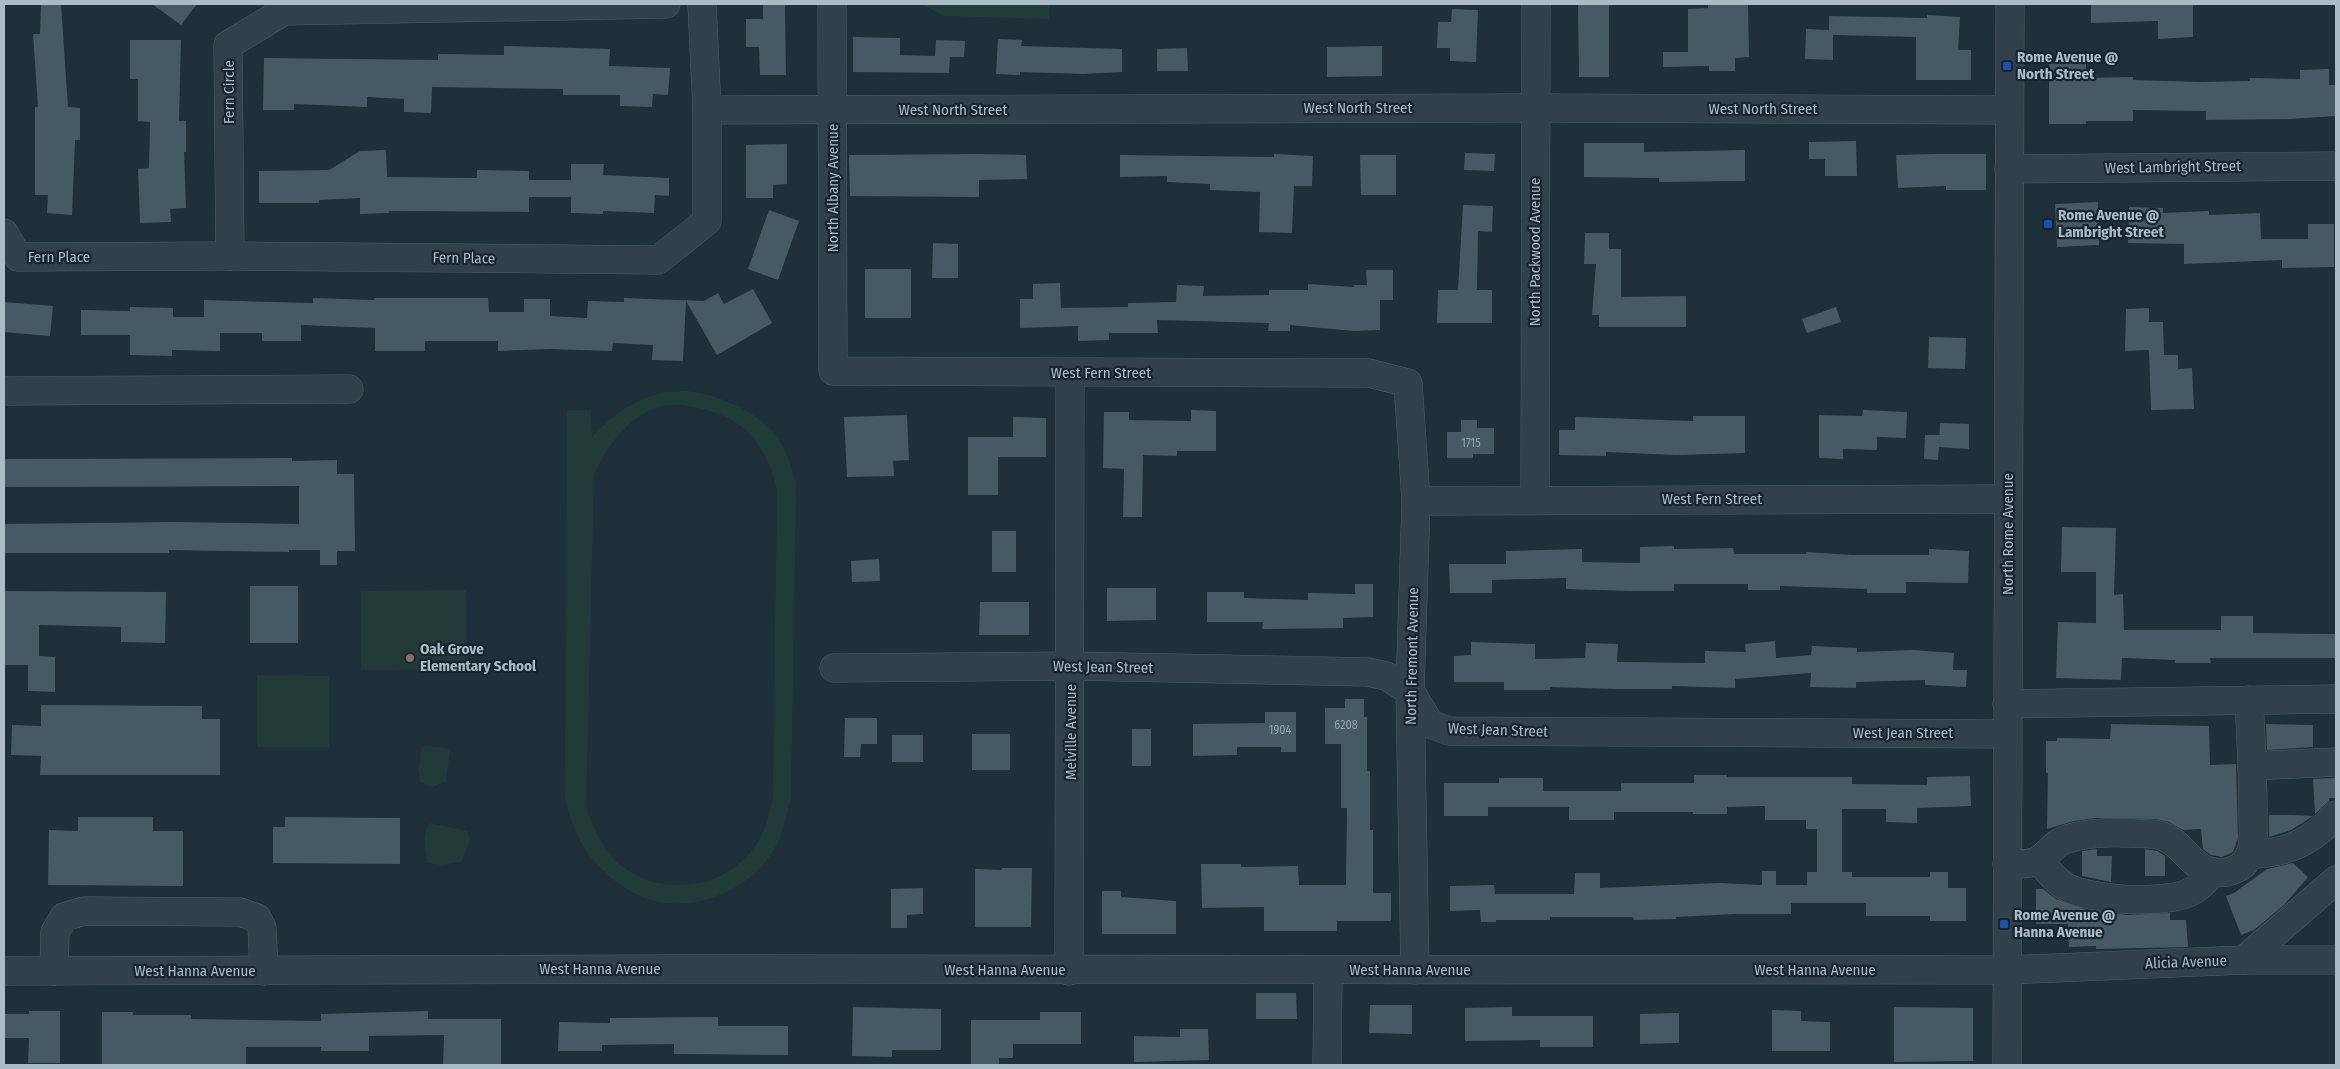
<svg xmlns="http://www.w3.org/2000/svg" width="2340" height="1069" font-family="'Fira Sans Condensed',sans-serif">
<style>
.green{fill:#213c38;fill-rule:evenodd}
.building{fill:#455a65}
.lines{fill:none;stroke-linecap:round;stroke-linejoin:round}
.minor-casing{stroke:#4f5f67;stroke-width:29}
.minor{stroke:#314149;stroke-width:28}
.transit-dot{fill:#1a4fb4;stroke:#17252d;stroke-width:2}
.education-dot{fill:#8d6e63;stroke:#17252d;stroke-width:2}
.labels{text-anchor:middle;dominant-baseline:central;stroke-width:4.5;stroke-linejoin:round;paint-order:stroke}
.number-label{font-size:12px;fill:#92a4ae}
.poi-label{font-size:15px;font-weight:bold;fill:#abbcc6;stroke:#17252d;text-anchor:start}
.street-label{font-size:15px;fill:#abbcc6;stroke:#17252d}
</style>
<rect width="100%" height="100%" fill="#1e3039"/>
<!-- green -->
<g class="green">
<path d="M 921,4 L 1049,4 L 1049,19 L 944,16 Z"/>
<path d="M 662,392 C 672,392 684,390 693,392 C 725,397 765,415 781,443 C 788,455 792,470 796,483 L 791,797 C 786,819 781,843 767,860 C 742,892 694,911 654,901 C 628,894 600,872 585,849 C 575,834 570,817 565,800 L 567,410 L 591,410 L 592,437 C 616,411 629,404 662,392 ZM 679,405 C 735,411 764,434 777,490 L 773,798 C 770,812 767,825 760,838 C 735,886 668,900 624,868 C 604,853 594,829 586,807 L 594,475 C 606,448 628,416 659,407 C 665,405 672,405 679,405 Z"/>
<path d="M 466,590 L 467,669 L 361,670 L 361,591 Z"/>
<path d="M 257,675 L 329,676 L 329,747 L 257,747 Z"/>
<path d="M 425,746 L 447,748 L 450,752 L 446,781 L 433,787 L 420,782 L 418,768 L 420,765 L 421,748 Z"/>
<path d="M 430,823 L 467,831 L 470,840 L 461,862 L 441,865 L 427,863 C 425,850 422,834 430,823 Z"/>
</g>
<!-- building -->
<g class="building">
<path d="M 41,4 L 61,4 L 68,107 L 80,108 L 80,140 L 75,140 L 72,215 L 47,213 L 48,195 L 35,195 L 35,107 L 38,107 L 33,34 L 40,34 Z"/>
<path d="M 152,4 L 197,4 L 181,25 Z"/>
<path d="M 763,4 L 785,4 L 786,75 L 760,75 L 759,47 L 746,47 L 746,19 L 763,19 Z"/>
<path d="M 1578,4 L 1609,4 L 1609,77 L 1579,77 Z"/>
<path d="M 1708,4 L 1748,4 L 1749,57 L 1735,58 L 1735,71 L 1709,71 L 1709,66 L 1663,67 L 1663,52 L 1688,52 L 1688,9 L 1708,8 Z"/>
<path d="M 2091,4 L 2193,4 L 2193,37 L 2158,39 L 2158,21 L 2091,23 Z"/>
<path d="M 1452,9 L 1478,10 L 1476,62 L 1450,61 L 1450,48 L 1437,48 L 1438,22 L 1451,22 Z"/>
<path d="M 1927,15 L 1960,17 L 1958,50 L 1971,50 L 1971,80 L 1916,80 L 1916,37 L 1833,35 L 1833,60 L 1805,59 L 1806,29 L 1829,30 L 1829,16 L 1927,18 Z"/>
<path d="M 853,37 L 900,38 L 900,55 L 935,56 L 936,40 L 965,41 L 964,57 L 950,57 L 949,73 L 853,72 Z"/>
<path d="M 998,39 L 1022,40 L 1021,46 L 1122,49 L 1122,72 L 1083,74 L 1020,72 L 1020,75 L 996,74 Z"/>
<path d="M 130,40 L 181,40 L 179,121 L 186,121 L 186,152 L 184,152 L 186,208 L 170,209 L 171,222 L 140,223 L 138,169 L 149,168 L 150,122 L 138,121 L 138,79 L 130,79 Z"/>
<path d="M 504,46 L 610,49 L 609,66 L 670,68 L 668,95 L 653,94 L 652,107 L 620,106 L 620,95 L 563,95 L 563,89 L 432,87 L 431,113 L 404,112 L 404,99 L 367,97 L 367,107 L 294,104 L 294,110 L 263,110 L 264,58 L 438,60 L 438,54 L 504,55 Z"/>
<path d="M 1382,46 L 1382,76 L 1327,77 L 1327,47 Z"/>
<path d="M 1187,48 L 1188,71 L 1157,71 L 1157,49 Z"/>
<path d="M 2049,63 L 2086,64 L 2086,78 L 2133,77 L 2133,80 L 2200,82 L 2250,81 L 2250,78 L 2300,79 L 2300,70 L 2329,69 L 2329,85 L 2336,85 L 2336,116 L 2290,119 L 2206,120 L 2206,111 L 2133,110 L 2133,121 L 2086,121 L 2086,124 L 2049,124 Z"/>
<path d="M 1856,141 L 1857,176 L 1825,176 L 1825,159 L 1809,159 L 1809,142 Z"/>
<path d="M 1584,143 L 1644,143 L 1644,152 L 1745,150 L 1745,181 L 1659,182 L 1659,178 L 1584,177 Z"/>
<path d="M 787,144 L 787,184 L 773,185 L 773,198 L 746,198 L 746,145 Z"/>
<path d="M 386,150 L 387,177 L 477,178 L 477,170 L 529,171 L 529,180 L 571,180 L 571,164 L 604,164 L 603,175 L 669,178 L 669,196 L 655,195 L 654,213 L 603,211 L 603,214 L 571,213 L 571,197 L 529,197 L 529,212 L 389,211 L 389,213 L 360,214 L 360,198 L 319,200 L 319,203 L 259,203 L 259,171 L 329,170 L 360,151 Z"/>
<path d="M 1465,153 L 1495,154 L 1494,171 L 1464,170 Z"/>
<path d="M 979,154 L 1026,155 L 1027,179 L 979,180 L 979,197 L 850,196 L 849,155 Z"/>
<path d="M 1274,154 L 1313,156 L 1312,186 L 1294,186 L 1292,233 L 1259,232 L 1260,192 L 1210,190 L 1210,184 L 1167,182 L 1167,176 L 1120,177 L 1120,155 L 1274,157 Z"/>
<path d="M 1936,154 L 1986,154 L 1986,190 L 1946,190 L 1946,186 L 1898,188 L 1896,155 Z"/>
<path d="M 1360,155 L 1396,155 L 1396,195 L 1361,195 Z"/>
<path d="M 2098,202 L 2099,245 L 2057,247 L 2055,204 Z"/>
<path d="M 1463,205 L 1493,206 L 1492,232 L 1478,231 L 1477,290 L 1492,290 L 1492,323 L 1437,323 L 1438,290 L 1458,290 Z"/>
<path d="M 2129,207 L 2163,208 L 2163,213 L 2209,211 L 2209,215 L 2260,213 L 2261,239 L 2308,239 L 2308,224 L 2334,224 L 2334,267 L 2282,268 L 2282,260 L 2184,264 L 2184,244 L 2128,243 Z"/>
<path d="M 769,210 L 799,221 L 778,280 L 748,269 Z"/>
<path d="M 1585,233 L 1609,233 L 1609,249 L 1621,249 L 1621,297 L 1686,296 L 1686,327 L 1599,327 L 1599,315 L 1592,315 L 1596,264 L 1584,264 Z"/>
<path d="M 933,243 L 958,244 L 958,278 L 932,278 Z"/>
<rect x="865" y="269" width="46" height="49"/>
<path d="M 1366,270 L 1393,270 L 1393,300 L 1380,300 L 1380,330 L 1354,331 L 1290,325 L 1290,331 L 1268,331 L 1269,323 L 1157,320 L 1158,333 L 1109,333 L 1109,340 L 1078,341 L 1078,326 L 1020,328 L 1020,299 L 1033,299 L 1033,284 L 1060,283 L 1061,308 L 1128,307 L 1128,303 L 1176,302 L 1177,285 L 1204,286 L 1203,296 L 1269,295 L 1269,290 L 1308,290 L 1308,284 L 1354,287 L 1354,285 L 1367,285 Z"/>
<path d="M 753,289 L 772,323 L 717,355 L 686,301 L 683,361 L 652,360 L 653,345 L 613,343 L 612,351 L 550,349 L 498,351 L 498,341 L 425,341 L 425,351 L 375,351 L 375,328 L 301,325 L 301,341 L 262,341 L 262,333 L 220,333 L 220,351 L 172,350 L 172,356 L 130,355 L 130,335 L 81,335 L 81,310 L 130,311 L 130,307 L 173,308 L 173,317 L 204,317 L 204,300 L 313,303 L 313,298 L 374,300 L 374,298 L 488,298 L 489,312 L 524,312 L 524,299 L 550,299 L 550,316 L 587,318 L 588,301 L 624,302 L 624,298 L 704,301 L 718,293 L 724,304 Z"/>
<path d="M 4,302 L 53,306 L 50,336 L 4,332 Z"/>
<path d="M 1836,307 L 1841,322 L 1807,333 L 1802,319 Z"/>
<path d="M 2149,308 L 2149,322 L 2163,322 L 2164,355 L 2178,355 L 2178,369 L 2192,368 L 2194,409 L 2151,410 L 2149,350 L 2125,351 L 2126,309 Z"/>
<path d="M 1929,337 L 1966,338 L 1965,369 L 1928,368 Z"/>
<path d="M 1191,410 L 1216,411 L 1216,451 L 1177,451 L 1177,456 L 1143,455 L 1142,517 L 1123,517 L 1124,469 L 1103,468 L 1104,412 L 1129,412 L 1129,420 L 1191,421 Z"/>
<path d="M 1863,410 L 1907,412 L 1906,438 L 1877,437 L 1877,450 L 1843,449 L 1843,459 L 1819,458 L 1819,415 L 1862,416 Z"/>
<path d="M 907,415 L 909,460 L 893,461 L 894,476 L 847,477 L 844,417 Z"/>
<path d="M 1693,416 L 1745,416 L 1745,453 L 1676,455 L 1606,452 L 1606,456 L 1559,455 L 1559,430 L 1575,430 L 1575,417 L 1693,421 Z"/>
<path d="M 1013,417 L 1046,418 L 1046,457 L 998,457 L 998,495 L 968,495 L 968,437 L 1013,437 Z"/>
<path d="M 1461,420 L 1477,420 L 1477,428 L 1494,428 L 1494,454 L 1473,454 L 1473,458 L 1447,458 L 1447,432 L 1461,432 Z"/>
<path d="M 1940,423 L 1969,424 L 1969,449 L 1939,447 Z"/>
<path d="M 1925,435 L 1940,435 L 1938,460 L 1924,459 Z"/>
<path d="M 292,458 L 292,461 L 337,460 L 337,474 L 354,474 L 355,551 L 337,551 L 337,565 L 320,565 L 320,550 L 289,550 L 289,552 L 169,550 L 169,553 L 4,553 L 4,524 L 175,522 L 299,524 L 299,486 L 4,487 L 4,459 Z"/>
<path d="M 2062,527 L 2116,528 L 2114,595 L 2123,594 L 2124,630 L 2221,630 L 2221,616 L 2253,616 L 2253,633 L 2336,634 L 2336,658 L 2210,658 L 2211,663 L 2175,663 L 2175,660 L 2122,658 L 2121,680 L 2056,678 L 2058,622 L 2096,623 L 2096,572 L 2061,572 Z"/>
<rect x="992" y="531" width="24" height="41"/>
<path d="M 1674,546 L 1674,549 L 1733,548 L 1734,554 L 1806,554 L 1806,552 L 1852,555 L 1929,555 L 1929,549 L 1969,551 L 1968,583 L 1906,582 L 1906,593 L 1867,593 L 1867,589 L 1780,586 L 1780,590 L 1748,590 L 1748,584 L 1674,584 L 1674,591 L 1631,591 L 1566,589 L 1566,578 L 1492,580 L 1492,593 L 1450,593 L 1449,564 L 1506,564 L 1506,551 L 1582,549 L 1582,562 L 1640,563 L 1640,547 Z"/>
<path d="M 879,559 L 880,581 L 852,582 L 851,561 Z"/>
<path d="M 1355,584 L 1373,584 L 1373,617 L 1343,618 L 1343,628 L 1262,629 L 1263,622 L 1207,622 L 1207,592 L 1244,592 L 1244,598 L 1308,600 L 1308,593 L 1355,594 Z"/>
<rect x="250" y="586" width="48" height="57"/>
<path d="M 1107,588 L 1156,588 L 1156,620 L 1107,621 Z"/>
<path d="M 4,591 L 166,592 L 165,643 L 121,642 L 121,627 L 39,625 L 39,656 L 55,657 L 55,692 L 28,691 L 28,665 L 4,665 Z"/>
<path d="M 980,602 L 1029,602 L 1029,635 L 979,635 Z"/>
<path d="M 1775,641 L 1776,658 L 1811,655 L 1812,646 L 1857,648 L 1857,652 L 1914,650 L 1954,653 L 1953,670 L 1967,670 L 1966,687 L 1925,685 L 1925,680 L 1856,682 L 1856,688 L 1810,687 L 1811,673 L 1735,679 L 1735,688 L 1672,686 L 1672,689 L 1616,689 L 1550,687 L 1550,690 L 1504,690 L 1504,682 L 1454,682 L 1454,656 L 1471,655 L 1471,642 L 1535,644 L 1535,659 L 1585,658 L 1586,643 L 1618,644 L 1617,662 L 1705,663 L 1705,651 L 1746,652 L 1745,644 Z"/>
<path d="M 1345,699 L 1364,699 L 1364,717 L 1367,717 L 1367,771 L 1370,771 L 1370,830 L 1373,830 L 1373,893 L 1391,893 L 1391,921 L 1337,921 L 1337,931 L 1264,931 L 1264,907 L 1202,908 L 1201,864 L 1241,864 L 1241,867 L 1298,866 L 1299,885 L 1346,885 L 1347,808 L 1341,808 L 1341,744 L 1325,744 L 1325,708 L 1345,708 Z"/>
<path d="M 41,705 L 202,706 L 202,719 L 220,719 L 220,775 L 40,775 L 41,756 L 11,755 L 12,725 L 41,726 Z"/>
<path d="M 1265,712 L 1296,712 L 1296,752 L 1281,752 L 1281,747 L 1237,747 L 1237,755 L 1193,756 L 1193,724 L 1265,723 Z"/>
<path d="M 845,718 L 877,718 L 877,744 L 861,744 L 860,757 L 844,757 Z"/>
<path d="M 2111,724 L 2209,726 L 2210,765 L 2236,764 L 2238,838 L 2233,852 L 2222,857 L 2211,855 L 2203,849 L 2201,829 L 2183,830 L 2169,822 L 2156,819 L 2097,818 L 2074,821 L 2047,829 L 2048,773 L 2046,773 L 2046,741 L 2057,741 L 2057,738 L 2110,739 Z"/>
<path d="M 2266,724 L 2313,725 L 2313,747 L 2267,750 Z"/>
<rect x="1132" y="729" width="19" height="37"/>
<rect x="972" y="734" width="38" height="36"/>
<rect x="892" y="735" width="31" height="27"/>
<path d="M 1694,775 L 1727,775 L 1727,777 L 1852,777 L 1852,784 L 1927,785 L 1927,777 L 1970,776 L 1971,806 L 1917,808 L 1917,823 L 1886,822 L 1886,809 L 1842,809 L 1842,872 L 1852,872 L 1852,877 L 1930,877 L 1930,872 L 1948,872 L 1948,888 L 1966,888 L 1966,921 L 1930,921 L 1930,916 L 1866,916 L 1866,903 L 1791,903 L 1791,914 L 1736,914 L 1676,917 L 1676,919 L 1634,920 L 1633,917 L 1550,917 L 1550,920 L 1496,920 L 1496,922 L 1481,922 L 1480,910 L 1450,911 L 1450,886 L 1494,885 L 1495,894 L 1574,894 L 1575,873 L 1600,873 L 1600,888 L 1719,883 L 1762,885 L 1762,871 L 1776,871 L 1776,885 L 1807,885 L 1807,872 L 1817,872 L 1817,829 L 1806,829 L 1806,820 L 1765,820 L 1765,806 L 1727,807 L 1727,814 L 1693,814 L 1693,812 L 1614,812 L 1614,820 L 1569,820 L 1569,807 L 1488,807 L 1488,816 L 1444,816 L 1444,783 L 1499,783 L 1499,778 L 1543,778 L 1543,791 L 1621,791 L 1621,783 L 1694,783 Z"/>
<path d="M 2336,778 L 2336,798 L 2329,798 L 2329,801 L 2315,814 L 2313,779 Z"/>
<path d="M 2269,815 L 2293,815 L 2313,816 L 2291,830 L 2269,837 Z"/>
<path d="M 78,817 L 153,817 L 153,831 L 183,831 L 183,886 L 48,885 L 49,830 L 78,831 Z"/>
<path d="M 285,817 L 400,818 L 400,864 L 273,863 L 273,827 L 285,827 Z"/>
<path d="M 2097,849 L 2097,856 L 2112,856 L 2111,882 L 2082,876 L 2082,851 Z"/>
<path d="M 2145,849 L 2157,851 L 2165,856 L 2165,876 L 2145,876 Z"/>
<path d="M 2293,863 L 2308,877 L 2284,905 L 2254,930 L 2241,935 L 2226,896 L 2234,893 L 2267,869 Z"/>
<path d="M 1002,868 L 1032,868 L 1031,927 L 975,927 L 975,869 L 1002,870 Z"/>
<path d="M 923,888 L 923,914 L 907,915 L 907,928 L 891,928 L 891,889 Z"/>
<path d="M 2036,889 L 2043,889 L 2056,899 L 2087,910 L 2128,915 L 2170,913 L 2170,920 L 2186,920 L 2188,947 L 2096,949 L 2096,946 L 2069,947 L 2068,924 L 2036,924 Z"/>
<path d="M 1102,891 L 1121,891 L 1121,897 L 1176,901 L 1176,934 L 1102,934 Z"/>
<path d="M 1256,993 L 1296,993 L 1297,1019 L 1256,1019 Z"/>
<path d="M 1370,1005 L 1412,1005 L 1412,1034 L 1369,1033 Z"/>
<path d="M 853,1007 L 941,1009 L 941,1050 L 892,1050 L 892,1057 L 852,1056 Z"/>
<path d="M 1512,1007 L 1512,1016 L 1593,1016 L 1593,1047 L 1540,1047 L 1540,1040 L 1465,1041 L 1465,1008 Z"/>
<path d="M 1894,1007 L 1973,1008 L 1973,1061 L 1894,1062 Z"/>
<path d="M 1772,1010 L 1801,1011 L 1801,1021 L 1830,1022 L 1830,1051 L 1772,1051 Z"/>
<path d="M 29,1011 L 60,1011 L 60,1063 L 28,1063 L 29,1038 L 4,1038 L 4,1014 L 29,1014 Z"/>
<path d="M 428,1011 L 428,1019 L 501,1019 L 501,1065 L 443,1065 L 444,1035 L 369,1036 L 369,1051 L 321,1051 L 321,1047 L 246,1047 L 246,1065 L 102,1065 L 102,1012 L 133,1012 L 133,1015 L 191,1015 L 191,1019 L 321,1021 L 321,1014 Z"/>
<path d="M 1040,1012 L 1081,1012 L 1081,1044 L 1013,1044 L 1013,1058 L 999,1058 L 999,1065 L 971,1065 L 971,1020 L 1040,1020 Z"/>
<path d="M 1679,1013 L 1679,1043 L 1640,1044 L 1640,1014 Z"/>
<path d="M 718,1017 L 718,1026 L 788,1026 L 788,1055 L 674,1054 L 674,1044 L 602,1045 L 602,1051 L 558,1051 L 559,1022 L 610,1023 L 610,1018 Z"/>
<path d="M 1180,1029 L 1208,1029 L 1209,1060 L 1134,1062 L 1134,1036 L 1180,1037 Z"/>
</g>
<g class="lines">
<defs>
<g id="minor">
<path d="M 832,4 L 833,371 L 1369,373 L 1408,383 L 1416,501 L 1410,691 L 1415,970"/>
<path d="M 707,110 L 1535,108 L 2009,110"/>
<path d="M 2009,169 L 2336,166"/>
<path d="M 4,233 L 18,257 L 230,256 L 658,260 L 707,221 L 707,110 L 702,4"/>
<path d="M 230,256 L 228,45 L 284,11 L 666,4"/>
<path d="M 4,391 L 349,389"/>
<path d="M 1535,499 L 1536,4"/>
<path d="M 1416,501 L 2008,499"/>
<path d="M 834,668 L 1071,666 L 1368,672 L 1386,676 L 1410,691 L 1430,724 L 1449,731 L 2007,734"/>
<path d="M 2007,704 L 2336,699"/>
<path d="M 2252,766 L 2336,762"/>
<path d="M 2250,854 C 2287,854 2311,842 2336,815"/>
<path d="M 2039,860 C 2046,869 2053,878 2063,885 C 2086,901 2170,906 2194,890 C 2201,886 2207,878 2214,872"/>
<path d="M 2007,864 C 2016,864 2028,865 2037,861 C 2048,855 2054,843 2067,839 C 2093,830 2126,833 2153,834 C 2180,836 2188,866 2212,872 C 2227,875 2244,869 2250,854 C 2255,843 2253,826 2253,813 C 2253,775 2251,737 2249,700"/>
<path d="M 2244,960 L 2336,960"/>
<path d="M 4,971 L 673,969 L 2007,970 L 2244,960 L 2336,880"/>
<path d="M 54,971 L 55,932 L 64,917 L 84,911 L 240,912 L 257,918 L 262,928 L 264,971"/>
<path d="M 1069,971 L 1070,373"/>
<path d="M 1327,1065 L 1328,970"/>
<path d="M 2007,1065 L 2010,4"/>
</g>
</defs>
<!-- minor casing -->
<use href="#minor" class="minor-casing"/>
<!-- minor -->
<use href="#minor" class="minor"/>
</g>
<!-- markers -->
<g class="transit-dot">
<rect x="2002" y="61" width="10" height="10" rx="2.5"/>
<rect x="2043" y="219" width="10" height="10" rx="2.5"/>
<rect x="1999" y="919" width="10" height="10" rx="2.5"/>
</g>
<circle class="education-dot" cx="410" cy="658" r="5"/>
<g class="labels">
<!-- number labels -->
<g class="number-label">
<text x="1471" y="443">1715</text>
<text x="1346" y="725">6208</text>
<text x="1280" y="730">1904</text>
</g>
<!-- poi labels -->
<g class="poi-label">
<text x="2017" y="57">Rome Avenue @<tspan x="2017" dy="17">North Street</tspan></text>
<text x="2058" y="215">Rome Avenue @<tspan x="2058" dy="17">Lambright Street</tspan></text>
<text x="420" y="649">Oak Grove<tspan x="420" dy="17">Elementary School</tspan></text>
<text x="2014" y="915">Rome Avenue @<tspan x="2014" dy="17">Hanna Avenue</tspan></text>
</g>
<!-- street labels -->
<g class="street-label">
<text transform="translate(229 92) rotate(-90)">Fern Circle</text>
<text x="1358" y="108">West North Street</text>
<text x="1763" y="109">West North Street</text>
<text x="953" y="110">West North Street</text>
<text transform="translate(2173 167) rotate(-1)">West Lambright Street</text>
<text transform="translate(833 188) rotate(-90)">North Albany Avenue</text>
<text transform="translate(1535 252) rotate(-90)">North Packwood Avenue</text>
<text x="59" y="257">Fern Place</text>
<text transform="translate(464 258) rotate(1)">Fern Place</text>
<text x="1101" y="373">West Fern Street</text>
<text x="1712" y="499">West Fern Street</text>
<text transform="translate(2008 534) rotate(-90)">North Rome Avenue</text>
<text transform="translate(1412 656) rotate(-89)">North Fremont Avenue</text>
<text transform="translate(1103 667) rotate(1)">West Jean Street</text>
<text transform="translate(1498 730) rotate(2)">West Jean Street</text>
<text transform="translate(1071 732) rotate(-90)">Melville Avenue</text>
<text x="1903" y="733">West Jean Street</text>
<text transform="translate(2186 962) rotate(-2)">Alicia Avenue</text>
<text x="600" y="969">West Hanna Avenue</text>
<text x="1005" y="970">West Hanna Avenue</text>
<text x="1410" y="970">West Hanna Avenue</text>
<text x="1815" y="970">West Hanna Avenue</text>
<text x="195" y="971">West Hanna Avenue</text>
</g>
</g>
<!-- border -->
<rect width="2340" height="1069" fill="none" stroke="#abbcc6" stroke-width="10"/>
</svg>
